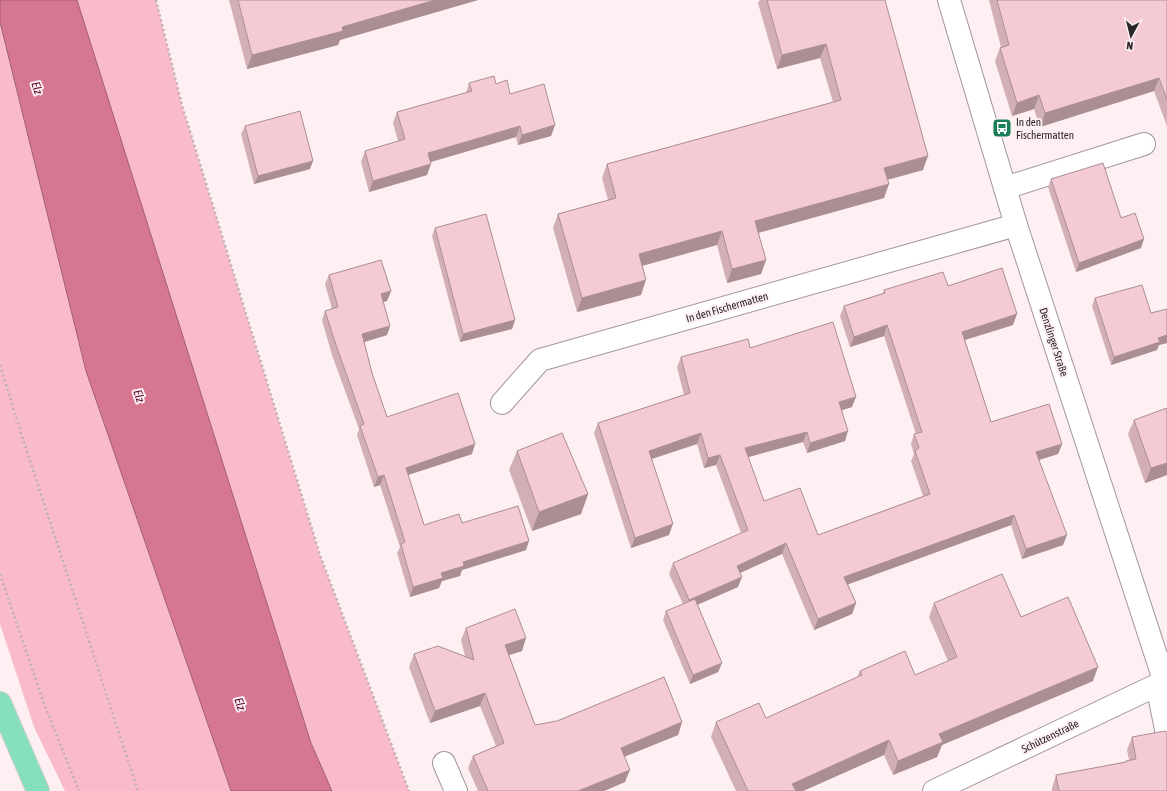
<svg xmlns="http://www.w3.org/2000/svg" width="1167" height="791" font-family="'Asap Condensed',sans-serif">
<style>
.green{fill:#f9bbca}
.water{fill:#d57791;stroke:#a25e71}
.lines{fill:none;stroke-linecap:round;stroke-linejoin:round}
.minor-casing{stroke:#a39699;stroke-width:24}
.major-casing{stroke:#d0cfcf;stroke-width:24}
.path{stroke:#bbb0b2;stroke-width:2.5;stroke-dasharray:2 3;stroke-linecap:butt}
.minor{stroke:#fff;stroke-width:22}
.major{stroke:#86dfbc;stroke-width:22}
.wall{fill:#d2afb6}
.shaded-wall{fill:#ab8e94}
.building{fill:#f4cbd4;stroke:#ab8e94}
.labels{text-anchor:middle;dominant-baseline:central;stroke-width:4;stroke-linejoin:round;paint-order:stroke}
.poi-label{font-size:11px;fill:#2a2526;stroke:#fdeff2;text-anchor:start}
.street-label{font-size:11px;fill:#2a2526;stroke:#fdeff2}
.water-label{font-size:12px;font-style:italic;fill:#580027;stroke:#fdeff2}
</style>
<rect width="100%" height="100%" fill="#fdeff2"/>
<!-- green -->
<g class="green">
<path d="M 77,0 L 156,0 L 182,105 L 320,555 L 409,791 L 332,791 L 311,743 Z"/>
<path d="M 0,22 L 86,371 L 231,791 L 65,791 L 34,727 L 0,624 Z"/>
</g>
<!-- water -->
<path class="water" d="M 0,0 L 77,0 L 311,743 L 332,791 L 231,791 L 86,371 L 0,22 Z"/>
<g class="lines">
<defs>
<g id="minor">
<path d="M 949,0 L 1016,225 L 1165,683"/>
<path d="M 1005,188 L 1144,144"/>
<path d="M 502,403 L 540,360 L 1016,225"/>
<path d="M 1157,685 L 1167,734"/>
<path d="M 444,763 L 456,791"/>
<path d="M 934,791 L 1157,685 L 1167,682"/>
</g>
<path id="major" d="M 0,703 L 38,791"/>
</defs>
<!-- minor casing -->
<use href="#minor" class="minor-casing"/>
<!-- major casing -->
<use href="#major" class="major-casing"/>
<!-- path -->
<g class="path">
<path d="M 156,0 L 182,105 L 320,555 L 409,791"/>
<path d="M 0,365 L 21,433 L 138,791"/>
<path d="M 0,574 L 43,701 L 79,791"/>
</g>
<!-- minor -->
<use href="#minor" class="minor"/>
<!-- major -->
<use href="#major" class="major"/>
</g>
<!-- wall -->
<g class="wall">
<path d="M 229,0 L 478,0 L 340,40 L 338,45 L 247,69 Z"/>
<path d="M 760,0 L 885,0 L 923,170 L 887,180 L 884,198 L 758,233 L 766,260 L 761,274 L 727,283 L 717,245 L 642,266 L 641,295 L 577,312 L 553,228 L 558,214 L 608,200 L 602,178 L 607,164 L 833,102 L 820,58 L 777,69 L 758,3 Z"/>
<path d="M 989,0 L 1167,0 L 1167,126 L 1154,91 L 1040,127 L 1034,109 L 1012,116 L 995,61 L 1000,48 L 1001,47 Z"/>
<path d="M 469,83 L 496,84 L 555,125 L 551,136 L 518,145 L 516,137 L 430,162 L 427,175 L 369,192 L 361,162 L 365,151 L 398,141 L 393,123 L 397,112 L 466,93 Z"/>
<path d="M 245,126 L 310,169 L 254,184 L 241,134 Z"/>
<path d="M 1051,179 L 1121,218 L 1141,248 L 1076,272 L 1048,187 Z"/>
<path d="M 435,228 L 515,320 L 512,329 L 460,342 L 432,236 Z"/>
<path d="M 329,275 L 391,291 L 387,301 L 383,302 L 390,326 L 387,335 L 364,342 L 372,373 L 387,417 L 472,454 L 408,475 L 424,525 L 462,523 L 526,550 L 462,570 L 460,576 L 442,581 L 439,588 L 410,597 L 397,553 L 400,547 L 380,485 L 374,487 L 357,435 L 359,429 L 332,355 L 322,320 L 325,311 L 332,309 L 325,284 Z"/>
<path d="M 948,286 L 1013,325 L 965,340 L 991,422 L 1062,444 L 1058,454 L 1039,460 L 1063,545 L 1022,559 L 1011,525 L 848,584 L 856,603 L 852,614 L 814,630 L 782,554 L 740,573 L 738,587 L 697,605 L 722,663 L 718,672 L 690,684 L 663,620 L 666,611 L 683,604 L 669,574 L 673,563 L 741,533 L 716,465 L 704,468 L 697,444 L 652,459 L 669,535 L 631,548 L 594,433 L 598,423 L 684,395 L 677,367 L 681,357 L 750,348 L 852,407 L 842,410 L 845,441 L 807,453 L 803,442 L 748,457 L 764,501 L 818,535 L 923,496 L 911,461 L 914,454 L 911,444 L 914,434 L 916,434 L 884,336 L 850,347 L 840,316 L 844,306 L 883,293 L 884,290 Z"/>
<path d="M 1095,298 L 1151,313 L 1167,309 L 1167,343 L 1159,345 L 1157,350 L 1111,365 L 1092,306 Z"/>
<path d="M 1134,420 L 1167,475 L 1145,483 L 1128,434 Z"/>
<path d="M 517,451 L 588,494 L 581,514 L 532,531 L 509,470 Z"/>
<path d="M 934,603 L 1093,681 L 942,745 L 937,757 L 893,775 L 884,755 L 803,791 L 736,791 L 711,737 L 716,722 L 766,718 L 857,677 L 860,671 L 915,675 L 948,661 L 929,617 Z"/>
<path d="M 466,628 L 522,651 L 509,655 L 535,725 L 682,722 L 678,735 L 624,757 L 625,782 L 604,791 L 478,791 L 468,768 L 473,756 L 496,746 L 480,706 L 430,723 L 409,667 L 414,654 L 465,656 L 461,640 Z"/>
<path d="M 1132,737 L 1167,791 L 1052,791 L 1052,788 L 1056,775 L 1125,762 L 1126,761 L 1129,760 L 1127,750 Z"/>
</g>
<!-- shaded-wall -->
<g class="shaded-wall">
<path d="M 435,0 L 478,0 L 340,40 L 338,45 L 247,69 L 252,55 L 342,27 Z"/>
<path d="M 826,44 L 820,58 L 777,69 L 782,55 Z"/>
<path d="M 1159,78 L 1154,91 L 1040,127 L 1045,113 Z"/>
<path d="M 1039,95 L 1034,109 L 1012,116 L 1017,103 Z"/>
<path d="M 555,125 L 551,136 L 518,145 L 522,135 Z"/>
<path d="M 520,126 L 516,137 L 424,164 L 428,153 Z"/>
<path d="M 928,156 L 923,170 L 879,182 L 884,168 Z"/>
<path d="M 313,161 L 310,169 L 254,184 L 258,176 Z"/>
<path d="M 431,164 L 427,175 L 369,192 L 373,181 Z"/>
<path d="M 889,184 L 884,198 L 750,235 L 755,221 Z"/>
<path d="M 722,231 L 717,245 L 634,268 L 639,254 Z"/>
<path d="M 1144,239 L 1141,248 L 1076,272 L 1079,263 Z"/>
<path d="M 766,260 L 761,274 L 727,283 L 732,269 Z"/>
<path d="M 646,280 L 641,295 L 577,312 L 582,298 Z"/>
<path d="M 391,291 L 387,301 L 377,304 L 381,294 Z"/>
<path d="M 1017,314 L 1013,325 L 958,342 L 962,332 Z"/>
<path d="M 515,320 L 512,329 L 460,342 L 463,334 Z"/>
<path d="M 887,325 L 884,336 L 850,347 L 854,337 Z"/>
<path d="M 390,326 L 387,335 L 358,344 L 362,334 Z"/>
<path d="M 1167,335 L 1167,343 L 1159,345 L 1157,350 L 1111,365 L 1114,357 L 1158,338 Z"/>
<path d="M 856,397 L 852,407 L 836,412 L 839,402 Z"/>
<path d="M 848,431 L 845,441 L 807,453 L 810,443 Z"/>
<path d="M 807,432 L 803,442 L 741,459 L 745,448 Z"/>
<path d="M 701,433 L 697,444 L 645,461 L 649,451 Z"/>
<path d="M 475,444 L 472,454 L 402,477 L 406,468 Z"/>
<path d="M 1062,444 L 1058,454 L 1032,462 L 1036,452 Z"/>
<path d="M 720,455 L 716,465 L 704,468 L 708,458 Z"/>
<path d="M 1167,463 L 1167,475 L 1145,483 L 1151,468 Z"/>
<path d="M 384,475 L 380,485 L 374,487 L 378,477 Z"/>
<path d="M 588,494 L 581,514 L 532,531 L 539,512 Z"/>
<path d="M 1014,515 L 1011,525 L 841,587 L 844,577 Z"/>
<path d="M 673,524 L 669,535 L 631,548 L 635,538 Z"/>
<path d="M 1067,535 L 1063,545 L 1022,559 L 1026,549 Z"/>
<path d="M 529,541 L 526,550 L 462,570 L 460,576 L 442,581 L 439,588 L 410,597 L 413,587 L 463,562 Z"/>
<path d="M 786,543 L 782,554 L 733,576 L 737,566 Z"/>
<path d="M 742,577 L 738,587 L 685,610 L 689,600 Z"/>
<path d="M 856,603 L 852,614 L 814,630 L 818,619 Z"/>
<path d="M 526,638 L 522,651 L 500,658 L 505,645 Z"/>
<path d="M 722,663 L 718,672 L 690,684 L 693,675 Z"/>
<path d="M 1098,667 L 1093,681 L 942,745 L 937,757 L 893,775 L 898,761 L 939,734 Z"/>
<path d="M 485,693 L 480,706 L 430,723 L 435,711 Z"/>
<path d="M 682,722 L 678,735 L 616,760 L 621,748 Z"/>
<path d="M 889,740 L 884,755 L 803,791 L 790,791 L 792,784 Z"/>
<path d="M 630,770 L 625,782 L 604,791 L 578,791 Z"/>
</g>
<!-- building -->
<g class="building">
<path d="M 238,0 L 435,0 L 342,27 L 343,31 L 252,55 Z"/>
<path d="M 767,0 L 885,0 L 928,156 L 884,168 L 889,184 L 755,221 L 766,260 L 732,269 L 722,231 L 639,254 L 646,280 L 582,298 L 558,214 L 616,198 L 607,164 L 841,100 L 826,44 L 782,55 Z"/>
<path d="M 997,0 L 1167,0 L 1167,100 L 1159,78 L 1045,113 L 1039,95 L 1017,103 L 1000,48 L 1009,45 Z"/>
<path d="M 494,76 L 496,84 L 507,80 L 510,94 L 544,84 L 555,125 L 522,135 L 520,126 L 428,153 L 431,164 L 373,181 L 365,151 L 405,139 L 397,112 L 472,91 L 469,83 Z"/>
<path d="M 300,111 L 313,161 L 258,176 L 245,126 Z"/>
<path d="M 1103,163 L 1121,218 L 1135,213 L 1144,239 L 1079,263 L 1051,179 Z"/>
<path d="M 486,214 L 515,320 L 463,334 L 435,228 Z"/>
<path d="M 381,260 L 391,291 L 381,294 L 390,326 L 362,334 L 372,373 L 387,417 L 458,393 L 475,444 L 406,468 L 424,525 L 459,514 L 462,523 L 518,506 L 529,541 L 463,562 L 464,566 L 441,573 L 443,578 L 413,587 L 401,544 L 405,542 L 384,475 L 378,477 L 360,426 L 364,424 L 336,345 L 325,311 L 338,307 L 329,275 Z"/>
<path d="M 1002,268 L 1017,314 L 962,332 L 991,422 L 1049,404 L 1062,444 L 1036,452 L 1067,535 L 1026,549 L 1014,515 L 844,577 L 856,603 L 818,619 L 786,543 L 737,566 L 742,577 L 689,600 L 673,563 L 748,530 L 720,455 L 708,458 L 701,433 L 649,451 L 673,524 L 635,538 L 598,423 L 690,393 L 681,357 L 748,339 L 750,348 L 833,322 L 856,397 L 839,402 L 848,431 L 810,443 L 807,432 L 745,448 L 764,501 L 800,488 L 818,535 L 930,494 L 915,451 L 919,448 L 914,434 L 922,432 L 887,325 L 854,337 L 844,306 L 885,293 L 884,290 L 943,272 L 948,286 Z"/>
<path d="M 1142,285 L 1151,313 L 1167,309 L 1167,335 L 1158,338 L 1160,342 L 1114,357 L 1095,298 Z"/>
<path d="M 1167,408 L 1167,463 L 1151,468 L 1134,420 Z"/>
<path d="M 562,433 L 588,494 L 539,512 L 517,451 Z"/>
<path d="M 1002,574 L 1021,617 L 1068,597 L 1098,667 L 939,734 L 943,742 L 898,761 L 889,740 L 792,784 L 796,791 L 748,791 L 716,722 L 759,703 L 766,718 L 862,675 L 860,671 L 905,651 L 915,675 L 957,657 L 934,603 Z"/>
<path d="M 695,599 L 722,663 L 693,675 L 666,611 Z"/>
<path d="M 515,609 L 526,638 L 505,645 L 535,725 L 557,721 L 664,677 L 682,722 L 621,748 L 630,770 L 578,791 L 488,791 L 473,756 L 504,743 L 485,693 L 435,711 L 414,654 L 438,646 L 474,660 L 466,628 Z"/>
<path d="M 1165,731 L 1167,732 L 1167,791 L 1059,791 L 1056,775 L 1126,762 L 1126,761 L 1136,759 L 1132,737 Z"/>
</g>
<!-- icons -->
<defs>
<symbol id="bus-square" viewBox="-11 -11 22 22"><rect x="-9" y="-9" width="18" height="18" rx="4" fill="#1a7f59" stroke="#fdeff2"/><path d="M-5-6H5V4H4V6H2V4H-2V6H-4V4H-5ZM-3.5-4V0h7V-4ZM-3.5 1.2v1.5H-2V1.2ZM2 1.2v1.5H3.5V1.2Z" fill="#fff"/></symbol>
</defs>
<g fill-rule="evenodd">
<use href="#bus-square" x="991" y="117" width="22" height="22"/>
</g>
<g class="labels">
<!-- poi labels -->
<g class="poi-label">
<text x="1016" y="122">In den<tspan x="1016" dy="13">Fischermatten</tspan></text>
</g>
<!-- street labels -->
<g class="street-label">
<text transform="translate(727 307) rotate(-16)">In den Fischermatten</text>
<text transform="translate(1054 342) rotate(72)">Denzlinger Straße</text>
<text transform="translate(1050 736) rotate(-26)">Schützenstraße</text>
</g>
<!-- water labels -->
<g class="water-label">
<text transform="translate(37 88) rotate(72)">Elz</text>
<text transform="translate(139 396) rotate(72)">Elz</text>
<text transform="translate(240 704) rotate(72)">Elz</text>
</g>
</g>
<!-- north arrow -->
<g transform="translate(1131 36) rotate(187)" stroke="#fdeff2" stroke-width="3" paint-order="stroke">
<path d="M0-3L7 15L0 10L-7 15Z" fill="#2a2526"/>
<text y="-6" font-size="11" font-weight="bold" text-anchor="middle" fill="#2a2526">N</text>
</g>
</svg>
